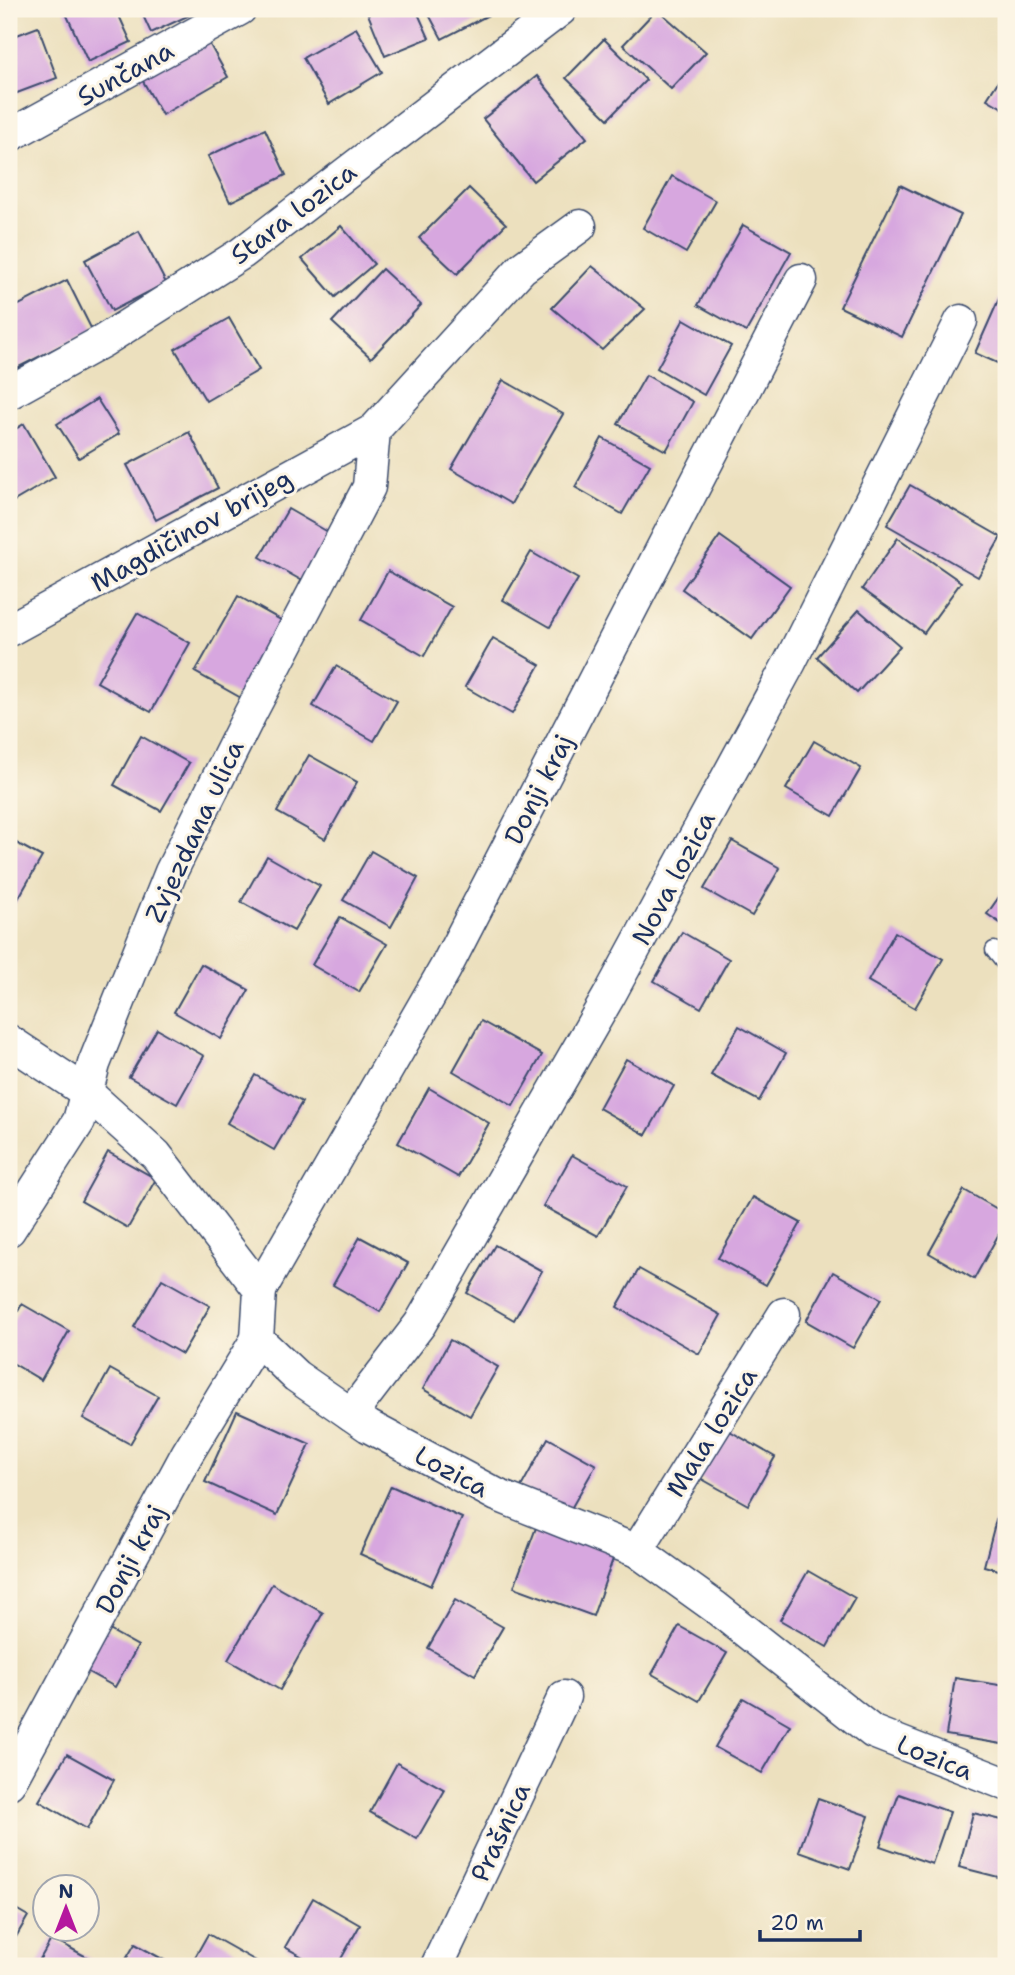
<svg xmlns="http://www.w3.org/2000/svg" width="1015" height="1975" font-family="'Shantell Sans',sans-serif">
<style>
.building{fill:#d7a7df}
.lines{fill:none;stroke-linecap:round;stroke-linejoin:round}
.service-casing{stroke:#3a4a6c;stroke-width:19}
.minor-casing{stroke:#3a4a6c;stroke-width:35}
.service{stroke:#fff;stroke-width:16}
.minor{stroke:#fff;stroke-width:32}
.labels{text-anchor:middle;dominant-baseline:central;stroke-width:6;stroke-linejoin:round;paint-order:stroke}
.street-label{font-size:26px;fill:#1b2f5e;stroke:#fcf5e5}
</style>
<rect width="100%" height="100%" fill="#fcf5e5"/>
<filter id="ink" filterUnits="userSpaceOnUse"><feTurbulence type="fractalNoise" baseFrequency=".0143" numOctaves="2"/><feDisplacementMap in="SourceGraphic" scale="14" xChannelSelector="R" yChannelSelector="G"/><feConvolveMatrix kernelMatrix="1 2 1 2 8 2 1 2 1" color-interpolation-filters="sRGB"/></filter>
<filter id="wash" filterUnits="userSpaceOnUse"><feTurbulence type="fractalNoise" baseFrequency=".00686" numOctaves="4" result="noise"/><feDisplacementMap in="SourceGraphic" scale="28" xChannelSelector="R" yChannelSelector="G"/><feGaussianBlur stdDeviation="1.57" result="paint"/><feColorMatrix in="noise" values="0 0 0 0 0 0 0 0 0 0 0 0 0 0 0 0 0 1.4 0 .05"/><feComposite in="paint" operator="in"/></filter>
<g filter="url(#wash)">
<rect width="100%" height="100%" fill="#ece0be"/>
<g id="blocks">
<!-- building -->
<g class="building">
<path d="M 64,9 L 116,9 L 131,42 L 88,62 Z"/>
<path d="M 140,9 L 192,9 L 194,13 L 151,33 Z"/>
<path d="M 366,9 L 416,9 L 429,38 L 385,56 Z"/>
<path d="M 426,9 L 500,9 L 442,39 Z"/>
<path d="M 657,9 L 706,52 L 671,89 L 623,45 Z"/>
<path d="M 38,27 L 57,78 L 9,96 L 9,38 Z"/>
<path d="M 356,28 L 382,72 L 329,104 L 303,58 Z"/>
<path d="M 205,36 L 228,77 L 162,115 L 139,74 Z"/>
<path d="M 604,39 L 646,80 L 608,119 L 566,78 Z"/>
<path d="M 1006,69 L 1006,110 L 987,99 Z"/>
<path d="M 537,76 L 587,138 L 533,181 L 483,119 Z"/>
<path d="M 265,129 L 286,175 L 230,202 L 208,156 Z"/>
<path d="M 672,176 L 716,201 L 686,253 L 643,228 Z"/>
<path d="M 900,185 L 961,215 L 902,337 L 840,307 Z"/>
<path d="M 469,188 L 506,224 L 457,274 L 419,238 Z"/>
<path d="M 743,225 L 791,252 L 746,332 L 698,305 Z"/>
<path d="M 341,226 L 374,264 L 335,297 L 302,259 Z"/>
<path d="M 139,231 L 166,283 L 112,311 L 85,260 Z"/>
<path d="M 592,266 L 645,309 L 602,350 L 552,308 Z"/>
<path d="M 382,269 L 421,305 L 371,358 L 332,322 Z"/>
<path d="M 67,280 L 92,330 L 9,372 L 9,310 Z"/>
<path d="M 1006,283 L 1006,367 L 975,353 Z"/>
<path d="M 229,318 L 259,370 L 206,401 L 175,349 Z"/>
<path d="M 684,319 L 731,346 L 704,395 L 657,368 Z"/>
<path d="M 646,375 L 693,402 L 666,451 L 618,424 Z"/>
<path d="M 503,380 L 563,414 L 511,504 L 451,469 Z"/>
<path d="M 97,399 L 119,434 L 79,458 L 57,424 Z"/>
<path d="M 24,424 L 55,477 L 9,504 L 9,433 Z"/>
<path d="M 189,432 L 218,488 L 156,520 L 127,465 Z"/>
<path d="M 602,438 L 650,465 L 622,514 L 575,487 Z"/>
<path d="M 910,485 L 1001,537 L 978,577 L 887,525 Z"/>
<path d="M 288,509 L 335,536 L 308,584 L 260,557 Z"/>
<path d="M 720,536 L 790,586 L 752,639 L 682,589 Z"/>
<path d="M 898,538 L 961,582 L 924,633 L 862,589 Z"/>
<path d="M 531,552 L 578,579 L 550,627 L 503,600 Z"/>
<path d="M 388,571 L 452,607 L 424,656 L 361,620 Z"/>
<path d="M 238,596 L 286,623 L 243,699 L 195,672 Z"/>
<path d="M 859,610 L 900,646 L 857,693 L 817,657 Z"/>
<path d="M 137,613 L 190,643 L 151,712 L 97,682 Z"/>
<path d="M 493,638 L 540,665 L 512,714 L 465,687 Z"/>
<path d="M 336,666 L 397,701 L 374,741 L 313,706 Z"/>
<path d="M 141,736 L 189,763 L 161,811 L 114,785 Z"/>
<path d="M 814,741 L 861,768 L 833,816 L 786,789 Z"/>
<path d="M 309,755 L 357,782 L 325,839 L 277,812 Z"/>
<path d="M 9,839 L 42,857 L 14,906 L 9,903 Z"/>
<path d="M 732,841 L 780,868 L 752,916 L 704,889 Z"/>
<path d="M 371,851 L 418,878 L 391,927 L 343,900 Z"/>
<path d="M 267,856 L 320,886 L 294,931 L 241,902 Z"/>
<path d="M 1006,887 L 1006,927 L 987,914 Z"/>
<path d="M 340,917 L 387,944 L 359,992 L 312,965 Z"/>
<path d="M 682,932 L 729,959 L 701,1008 L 654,981 Z"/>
<path d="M 895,932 L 943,959 L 915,1008 L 868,981 Z"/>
<path d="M 201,964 L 249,990 L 221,1039 L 174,1012 Z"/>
<path d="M 481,1021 L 542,1055 L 513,1106 L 453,1071 Z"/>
<path d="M 739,1026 L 786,1053 L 759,1101 L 711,1075 Z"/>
<path d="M 157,1029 L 204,1056 L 177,1104 L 129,1077 Z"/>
<path d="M 626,1059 L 674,1086 L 646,1135 L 599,1108 Z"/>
<path d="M 255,1075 L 302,1102 L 274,1150 L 227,1123 Z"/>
<path d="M 429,1088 L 489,1123 L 458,1177 L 398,1143 Z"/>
<path d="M 108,1152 L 156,1179 L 128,1228 L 81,1201 Z"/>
<path d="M 572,1155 L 627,1186 L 598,1236 L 543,1206 Z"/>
<path d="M 964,1190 L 1006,1214 L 1006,1221 L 974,1279 L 929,1253 Z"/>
<path d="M 753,1197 L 801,1223 L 766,1285 L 718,1258 Z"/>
<path d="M 360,1237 L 408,1263 L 380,1312 L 333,1285 Z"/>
<path d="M 495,1245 L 542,1271 L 514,1320 L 467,1293 Z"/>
<path d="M 639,1269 L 721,1315 L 699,1354 L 617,1307 Z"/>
<path d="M 833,1272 L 881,1299 L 853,1348 L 806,1321 Z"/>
<path d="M 162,1279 L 210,1306 L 182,1354 L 134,1327 Z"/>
<path d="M 22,1304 L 69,1331 L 41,1380 L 9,1361 L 9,1327 Z"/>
<path d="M 450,1340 L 498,1367 L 470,1416 L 423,1389 Z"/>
<path d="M 110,1369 L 158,1396 L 130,1444 L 83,1418 Z"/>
<path d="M 237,1411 L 310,1444 L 277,1515 L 205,1482 Z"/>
<path d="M 728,1430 L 775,1457 L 748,1505 L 700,1478 Z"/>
<path d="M 548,1438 L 596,1465 L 568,1514 L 521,1487 Z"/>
<path d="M 391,1486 L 462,1518 L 431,1586 L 360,1554 Z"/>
<path d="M 998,1512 L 1006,1514 L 1006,1572 L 984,1566 Z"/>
<path d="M 537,1525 L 615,1553 L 593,1616 L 514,1587 Z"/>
<path d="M 808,1571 L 855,1598 L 827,1647 L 780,1620 Z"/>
<path d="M 272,1584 L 323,1613 L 280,1690 L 228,1660 Z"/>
<path d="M 455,1600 L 503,1627 L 475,1675 L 428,1648 Z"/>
<path d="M 679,1626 L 727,1653 L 699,1701 L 652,1674 Z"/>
<path d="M 104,1627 L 138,1646 L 115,1687 L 81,1668 Z"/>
<path d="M 955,1678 L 1006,1686 L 1002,1744 L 946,1735 Z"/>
<path d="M 743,1698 L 790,1725 L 762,1773 L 715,1747 Z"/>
<path d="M 67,1754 L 114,1780 L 87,1829 L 39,1801 Z"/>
<path d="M 397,1763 L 445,1790 L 417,1839 L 370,1812 Z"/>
<path d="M 899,1794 L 950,1812 L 932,1864 L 880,1846 Z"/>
<path d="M 818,1798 L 869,1816 L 850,1869 L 799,1851 Z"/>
<path d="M 973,1813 L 1006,1821 L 1006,1879 L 959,1867 Z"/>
<path d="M 313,1898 L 360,1925 L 337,1966 L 319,1966 L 285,1947 Z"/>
<path d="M 9,1905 L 28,1916 L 9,1949 Z"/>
<path d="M 208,1934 L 256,1961 L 253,1966 L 190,1966 Z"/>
<path d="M 52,1938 L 103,1966 L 36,1966 Z"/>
<path d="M 135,1944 L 175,1966 L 122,1966 Z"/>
</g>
</g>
</g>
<g filter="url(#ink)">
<use href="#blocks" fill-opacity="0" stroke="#3a4a6c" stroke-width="2"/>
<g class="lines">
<defs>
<path id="service" d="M 994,950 L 1006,965"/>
<g id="minor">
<path d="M 9,136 L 240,9"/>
<path d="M 9,393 L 103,341 L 242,253 L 561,9"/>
<path d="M 9,630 L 374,430 L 522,268 L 580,226"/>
<path d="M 9,1041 L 86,1092 L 156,1155 L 260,1290 L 257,1339 L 296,1376 L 368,1426 L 497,1495 L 637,1551 L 715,1607 L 873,1732 L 1006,1784"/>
<path d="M 9,1230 L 79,1121 L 94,1064 L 171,872 L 250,714 L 369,487 L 374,430"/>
<path d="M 260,1290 L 445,969 L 801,280"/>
<path d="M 351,1414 L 420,1324 L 610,994 L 790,662 L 961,321"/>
<path d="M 637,1551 L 784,1314"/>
<path d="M 9,1783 L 187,1454 L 257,1339"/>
<path d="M 437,1966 L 564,1697"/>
</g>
</defs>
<!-- service casing -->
<use href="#service" class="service-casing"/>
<!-- minor casing -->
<use href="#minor" class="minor-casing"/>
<!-- service -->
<use href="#service" class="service"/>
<!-- minor -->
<use href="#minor" class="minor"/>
</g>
</g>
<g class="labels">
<!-- street labels -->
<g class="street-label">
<text transform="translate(125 73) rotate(-29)">Sunčana</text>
<text transform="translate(293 213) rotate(-37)">Stara lozica</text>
<text transform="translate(191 530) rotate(-29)">Magdičinov brijeg</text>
<text transform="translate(538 789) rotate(-63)">Donji kraj</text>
<text transform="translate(194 831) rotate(-65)">Zvjezdana ulica</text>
<text transform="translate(673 878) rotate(-62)">Nova lozica</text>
<text transform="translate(711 1432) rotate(-58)">Mala lozica</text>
<text transform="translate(452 1471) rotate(28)">Lozica</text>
<text transform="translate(130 1559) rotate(-62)">Donji kraj</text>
<text transform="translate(935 1757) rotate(22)">Lozica</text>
<text transform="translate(500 1832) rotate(-65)">Prašnica</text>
</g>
</g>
<!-- margin -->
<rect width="1015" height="1975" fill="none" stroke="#fcf5e5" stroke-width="35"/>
<!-- north arrow -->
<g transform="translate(66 1908)"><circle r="33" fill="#fcf5e5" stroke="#a2a6af" stroke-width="2"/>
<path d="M0-5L12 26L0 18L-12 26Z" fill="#b5179e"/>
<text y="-10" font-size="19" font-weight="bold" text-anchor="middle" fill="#1b2f5e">N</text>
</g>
<!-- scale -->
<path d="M760 1930v10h100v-10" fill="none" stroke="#1b2f5e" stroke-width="3.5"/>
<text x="770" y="1930" font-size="21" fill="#1b2f5e" stroke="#fcf5e5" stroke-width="5" paint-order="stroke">20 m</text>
</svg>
